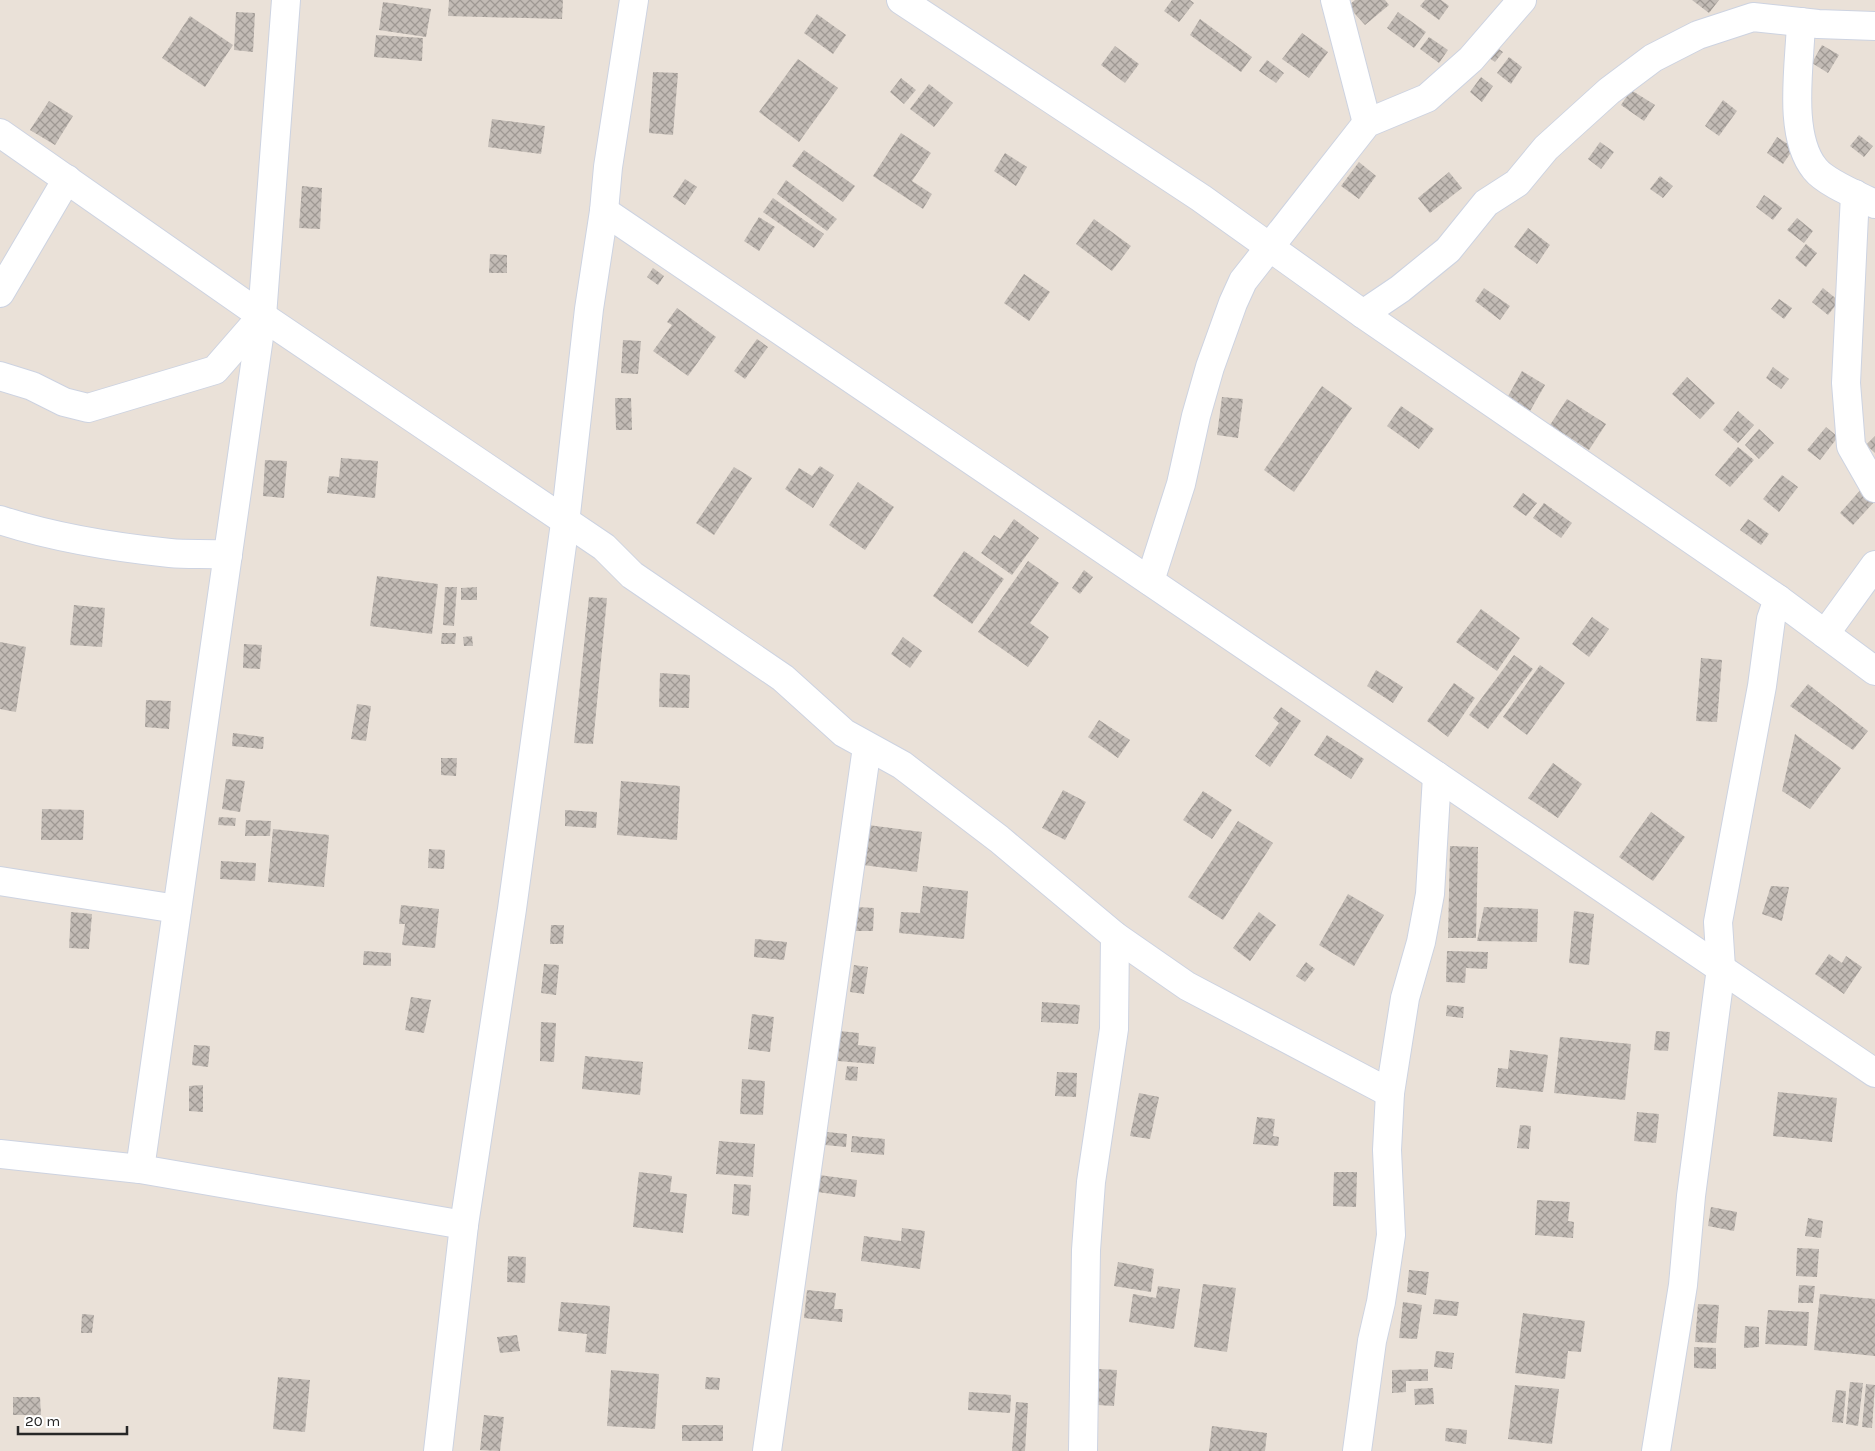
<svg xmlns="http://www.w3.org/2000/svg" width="1875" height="1451" font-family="Karla,sans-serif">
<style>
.building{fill:url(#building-cross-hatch)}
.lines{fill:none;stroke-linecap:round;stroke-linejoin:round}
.minor-casing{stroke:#cdd3e1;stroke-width:30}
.minor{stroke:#fff;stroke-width:28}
</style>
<defs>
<pattern id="building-cross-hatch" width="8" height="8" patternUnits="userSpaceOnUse" patternTransform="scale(1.25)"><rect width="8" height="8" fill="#c2bbb5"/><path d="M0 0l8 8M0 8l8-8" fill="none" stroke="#9e9893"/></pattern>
</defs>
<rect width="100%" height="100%" fill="#eae1d8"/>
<!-- building -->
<g class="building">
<path d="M 449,0 L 563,0 L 562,19 L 448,16 Z"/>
<path d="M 1172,0 L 1190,0 L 1194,3 L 1179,22 L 1164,11 Z"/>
<path d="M 1355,0 L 1385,0 L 1389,5 L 1365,25 L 1348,6 Z"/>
<path d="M 1425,0 L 1441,0 L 1449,6 L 1439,20 L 1420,6 Z"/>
<path d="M 1692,0 L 1719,0 L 1709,13 Z"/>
<path d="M 383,2 L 431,9 L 426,37 L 379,30 Z"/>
<path d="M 236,12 L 255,13 L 253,52 L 234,50 Z"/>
<path d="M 1398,12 L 1426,32 L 1414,48 L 1387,28 Z"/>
<path d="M 817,14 L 846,35 L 833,54 L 804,33 Z"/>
<path d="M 190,16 L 233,45 L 205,87 L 162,58 Z"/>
<path d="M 1200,19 L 1252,57 L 1241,72 L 1190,35 Z"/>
<path d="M 1302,33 L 1328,52 L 1309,78 L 1282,59 Z"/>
<path d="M 376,35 L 423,38 L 422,61 L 374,57 Z"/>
<path d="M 1429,37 L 1448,50 L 1439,63 L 1420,49 Z"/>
<path d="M 1490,43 L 1503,52 L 1495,62 L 1483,54 Z"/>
<path d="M 1822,45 L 1839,55 L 1828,73 L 1812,63 Z"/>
<path d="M 1115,46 L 1139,64 L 1125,83 L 1101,65 Z"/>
<path d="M 1509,57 L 1522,67 L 1511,84 L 1497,73 Z"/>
<path d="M 798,59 L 838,88 L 799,142 L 759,112 Z"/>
<path d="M 1267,60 L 1284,73 L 1276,83 L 1259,71 Z"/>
<path d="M 653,72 L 678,73 L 673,135 L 649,133 Z"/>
<path d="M 1481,77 L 1493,86 L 1482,102 L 1470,92 Z"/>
<path d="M 901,78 L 916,90 L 904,104 L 890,92 Z"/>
<path d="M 929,84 L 953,103 L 934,127 L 910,109 Z"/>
<path d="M 1631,90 L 1655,105 L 1644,121 L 1621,105 Z"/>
<path d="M 1723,100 L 1737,111 L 1719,136 L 1705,126 Z"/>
<path d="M 49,101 L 73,116 L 55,145 L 30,130 Z"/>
<path d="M 492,119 L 545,126 L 541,154 L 488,147 Z"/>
<path d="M 901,133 L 931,153 L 912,181 L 932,194 L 923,209 L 873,176 Z"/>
<path d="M 1859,135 L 1873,146 L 1864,157 L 1850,146 Z"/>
<path d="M 1777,137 L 1794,148 L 1783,164 L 1767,153 Z"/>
<path d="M 1600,142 L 1614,152 L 1601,169 L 1588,159 Z"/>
<path d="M 804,150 L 855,186 L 843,202 L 792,166 Z"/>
<path d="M 1005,153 L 1027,167 L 1016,186 L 994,171 Z"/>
<path d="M 1359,162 L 1376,176 L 1359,199 L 1341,186 Z"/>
<path d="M 1449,172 L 1462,188 L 1430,213 L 1418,198 Z"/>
<path d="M 1660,176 L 1673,186 L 1663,198 L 1650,189 Z"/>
<path d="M 685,179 L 697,187 L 685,205 L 673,197 Z"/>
<path d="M 786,180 L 837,219 L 827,231 L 777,194 Z"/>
<path d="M 302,186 L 322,188 L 320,229 L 299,228 Z"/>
<path d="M 1764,195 L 1782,208 L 1773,220 L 1756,207 Z"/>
<path d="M 773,198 L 824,234 L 814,248 L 763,212 Z"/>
<path d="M 759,217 L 775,227 L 759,251 L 744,241 Z"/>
<path d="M 1797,218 L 1813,231 L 1804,243 L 1787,230 Z"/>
<path d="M 1094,219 L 1131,246 L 1112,271 L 1076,244 Z"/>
<path d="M 1528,228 L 1550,245 L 1537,264 L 1514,247 Z"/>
<path d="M 1806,244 L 1817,253 L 1806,267 L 1795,258 Z"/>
<path d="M 490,254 L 507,255 L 507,273 L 489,273 Z"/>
<path d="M 653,268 L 664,276 L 658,285 L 647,277 Z"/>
<path d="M 1024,274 L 1050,292 L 1029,321 L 1004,303 Z"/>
<path d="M 1484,288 L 1510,306 L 1500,320 L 1475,301 Z"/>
<path d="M 1823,288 L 1839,301 L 1828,315 L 1812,302 Z"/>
<path d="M 1779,299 L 1792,308 L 1784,319 L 1771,309 Z"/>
<path d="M 677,308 L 716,337 L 688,376 L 653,351 L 672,325 L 667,322 Z"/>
<path d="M 757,339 L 768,347 L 745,379 L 734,371 Z"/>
<path d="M 623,340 L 641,341 L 638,374 L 621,373 Z"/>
<path d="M 1773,367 L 1789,379 L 1781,389 L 1766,378 Z"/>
<path d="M 1522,371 L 1545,385 L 1530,411 L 1507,398 Z"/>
<path d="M 1687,377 L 1715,403 L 1700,419 L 1672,394 Z"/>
<path d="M 1322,386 L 1352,408 L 1294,492 L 1264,470 Z"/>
<path d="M 1222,397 L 1243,399 L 1238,438 L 1217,435 Z"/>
<path d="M 615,398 L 631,398 L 632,430 L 616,430 Z"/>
<path d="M 1567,399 L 1606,424 L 1589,450 L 1550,425 Z"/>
<path d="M 1401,406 L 1434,429 L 1419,449 L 1387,426 Z"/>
<path d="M 1738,411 L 1754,425 L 1738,443 L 1723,430 Z"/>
<path d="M 1826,427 L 1838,437 L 1820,460 L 1807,450 Z"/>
<path d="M 1759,429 L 1774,443 L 1759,459 L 1745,445 Z"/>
<path d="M 1875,436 L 1875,453 L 1866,445 Z"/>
<path d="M 1738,447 L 1754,460 L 1730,487 L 1715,475 Z"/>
<path d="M 341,458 L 378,461 L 375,498 L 327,493 L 329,476 L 339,477 Z"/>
<path d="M 265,460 L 287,461 L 284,498 L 263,496 Z"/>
<path d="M 820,466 L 834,475 L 813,508 L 785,489 L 799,468 L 812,476 Z"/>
<path d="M 734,467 L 752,478 L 714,535 L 696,523 Z"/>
<path d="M 1782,475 L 1798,487 L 1779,512 L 1763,499 Z"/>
<path d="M 858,482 L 894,507 L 865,550 L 829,525 Z"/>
<path d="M 1864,486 L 1875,501 L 1853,525 L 1840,513 Z"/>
<path d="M 1523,493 L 1537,503 L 1526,516 L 1513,507 Z"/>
<path d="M 1544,503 L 1572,523 L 1561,538 L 1533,518 Z"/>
<path d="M 1014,519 L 1039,538 L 1012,575 L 981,553 L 994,535 L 1000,539 Z"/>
<path d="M 1748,519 L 1769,534 L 1761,545 L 1740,530 Z"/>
<path d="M 964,551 L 1004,579 L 972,624 L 933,596 Z"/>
<path d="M 1028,561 L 1059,583 L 1030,623 L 1049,637 L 1028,667 L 978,632 Z"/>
<path d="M 1084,570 L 1093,577 L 1080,594 L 1072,588 Z"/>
<path d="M 377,576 L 438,584 L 432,634 L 370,626 Z"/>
<path d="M 445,587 L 457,587 L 454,626 L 443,625 Z"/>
<path d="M 477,587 L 477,600 L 461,600 L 461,588 Z"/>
<path d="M 589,597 L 607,598 L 593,744 L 574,743 Z"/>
<path d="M 74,605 L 105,608 L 102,647 L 70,645 Z"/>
<path d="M 1481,609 L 1520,638 L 1497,671 L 1456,642 Z"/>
<path d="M 1592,617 L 1609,629 L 1589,657 L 1572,644 Z"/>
<path d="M 442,633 L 456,633 L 455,644 L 441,644 Z"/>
<path d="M 472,636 L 473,646 L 464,646 L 463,637 Z"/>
<path d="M 903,637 L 922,651 L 910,668 L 891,654 Z"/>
<path d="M 0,642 L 26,647 L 16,712 L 0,709 Z"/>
<path d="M 244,644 L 262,645 L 260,669 L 243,668 Z"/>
<path d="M 1514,655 L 1533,669 L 1488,729 L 1469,715 Z"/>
<path d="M 1701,658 L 1722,660 L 1717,722 L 1696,721 Z"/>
<path d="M 1540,665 L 1565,683 L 1527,735 L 1503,717 Z"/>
<path d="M 1376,670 L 1403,687 L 1393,703 L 1367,686 Z"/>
<path d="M 660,673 L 690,675 L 689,708 L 659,707 Z"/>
<path d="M 1454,683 L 1475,698 L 1448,737 L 1427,721 Z"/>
<path d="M 1808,684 L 1868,731 L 1853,750 L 1790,706 Z"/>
<path d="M 146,700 L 171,701 L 169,729 L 145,727 Z"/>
<path d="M 357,704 L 371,706 L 366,741 L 351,739 Z"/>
<path d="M 1281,707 L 1301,721 L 1270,767 L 1255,756 L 1279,723 L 1273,718 Z"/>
<path d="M 1099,720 L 1130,740 L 1118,758 L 1088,737 Z"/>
<path d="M 233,733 L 264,737 L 263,749 L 232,746 Z"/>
<path d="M 1795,734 L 1841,768 L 1810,809 L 1782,791 Z"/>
<path d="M 1327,735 L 1364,759 L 1351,779 L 1314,755 Z"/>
<path d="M 441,758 L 457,758 L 456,776 L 441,775 Z"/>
<path d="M 1553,763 L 1582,784 L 1558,818 L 1528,798 Z"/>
<path d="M 226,779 L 245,781 L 240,812 L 222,809 Z"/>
<path d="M 621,781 L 680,786 L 677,840 L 617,835 Z"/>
<path d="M 1063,790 L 1086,802 L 1065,840 L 1042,828 Z"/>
<path d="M 1203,791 L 1232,810 L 1212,839 L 1183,820 Z"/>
<path d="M 42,809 L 84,810 L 83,840 L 41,840 Z"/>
<path d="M 565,810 L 597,812 L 596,828 L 565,826 Z"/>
<path d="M 1651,812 L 1685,837 L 1653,881 L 1619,857 Z"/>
<path d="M 219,817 L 236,818 L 235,826 L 218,825 Z"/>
<path d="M 246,820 L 271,821 L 270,836 L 245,836 Z"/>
<path d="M 1238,821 L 1273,843 L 1223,920 L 1188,897 Z"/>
<path d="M 868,825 L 922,832 L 917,872 L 863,865 Z"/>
<path d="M 273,829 L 329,835 L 324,887 L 268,882 Z"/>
<path d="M 1450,846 L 1478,847 L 1476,938 L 1448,938 Z"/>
<path d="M 429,849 L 445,850 L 444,869 L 428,868 Z"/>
<path d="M 221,861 L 256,863 L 255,881 L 220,879 Z"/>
<path d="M 923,886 L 968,891 L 964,939 L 899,933 L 901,912 L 920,913 Z"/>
<path d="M 1771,886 L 1789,887 L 1782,921 L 1762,914 Z"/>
<path d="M 1348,894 L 1384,915 L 1354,966 L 1319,945 Z"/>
<path d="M 401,905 L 439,909 L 435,948 L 402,945 L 405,924 L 399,924 Z"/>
<path d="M 857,907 L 874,908 L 873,931 L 856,931 Z"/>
<path d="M 1484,907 L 1538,909 L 1537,942 L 1477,941 Z"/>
<path d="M 1574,911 L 1594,914 L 1589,965 L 1569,963 Z"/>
<path d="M 71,912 L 92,914 L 89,949 L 69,948 Z"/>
<path d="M 1259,912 L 1276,925 L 1250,961 L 1233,948 Z"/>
<path d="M 551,925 L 564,925 L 563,944 L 550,944 Z"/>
<path d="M 755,939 L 787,942 L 784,960 L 754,957 Z"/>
<path d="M 364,951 L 391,953 L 391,966 L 363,965 Z"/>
<path d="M 1447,951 L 1488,952 L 1487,969 L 1466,968 L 1465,983 L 1446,982 Z"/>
<path d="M 1829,954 L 1842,963 L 1846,956 L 1862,967 L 1844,994 L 1815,974 Z"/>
<path d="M 1306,962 L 1315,969 L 1305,982 L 1296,976 Z"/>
<path d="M 544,964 L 559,965 L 556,995 L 541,993 Z"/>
<path d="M 854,965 L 868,967 L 864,994 L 850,992 Z"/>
<path d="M 411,997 L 431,1000 L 424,1033 L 405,1030 Z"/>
<path d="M 1042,1002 L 1080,1005 L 1078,1024 L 1041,1022 Z"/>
<path d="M 1447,1005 L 1464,1007 L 1463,1018 L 1446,1016 Z"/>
<path d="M 752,1014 L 774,1017 L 770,1052 L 748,1049 Z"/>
<path d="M 541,1022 L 556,1023 L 554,1062 L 540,1061 Z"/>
<path d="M 840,1031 L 859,1033 L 858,1045 L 876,1047 L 874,1064 L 838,1061 Z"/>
<path d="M 1656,1031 L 1670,1032 L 1668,1051 L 1654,1050 Z"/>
<path d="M 1560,1037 L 1631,1044 L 1625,1100 L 1554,1093 Z"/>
<path d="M 194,1045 L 210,1046 L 208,1067 L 192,1065 Z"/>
<path d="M 1510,1050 L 1548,1055 L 1543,1092 L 1496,1087 L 1498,1068 L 1508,1069 Z"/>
<path d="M 585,1056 L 643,1062 L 640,1095 L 582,1089 Z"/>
<path d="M 847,1066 L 858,1067 L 857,1081 L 845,1080 Z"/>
<path d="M 1057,1072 L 1077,1073 L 1076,1097 L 1055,1096 Z"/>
<path d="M 742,1079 L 765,1081 L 763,1115 L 740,1114 Z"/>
<path d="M 203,1085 L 203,1112 L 189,1111 L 189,1086 Z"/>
<path d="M 1778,1092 L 1837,1098 L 1832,1142 L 1773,1136 Z"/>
<path d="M 1139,1093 L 1159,1097 L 1150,1139 L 1130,1136 Z"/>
<path d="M 1637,1112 L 1659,1114 L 1656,1143 L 1634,1141 Z"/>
<path d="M 1257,1117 L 1275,1119 L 1273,1136 L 1279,1137 L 1278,1146 L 1253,1144 Z"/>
<path d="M 1520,1125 L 1531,1126 L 1529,1149 L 1517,1148 Z"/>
<path d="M 827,1132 L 847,1134 L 846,1147 L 825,1145 Z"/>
<path d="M 852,1136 L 885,1139 L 884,1155 L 851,1152 Z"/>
<path d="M 719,1141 L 755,1144 L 753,1177 L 716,1174 Z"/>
<path d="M 639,1172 L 672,1176 L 670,1192 L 687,1194 L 683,1233 L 633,1227 Z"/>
<path d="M 1334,1172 L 1357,1172 L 1356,1207 L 1333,1206 Z"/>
<path d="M 819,1175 L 857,1180 L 855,1197 L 817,1192 Z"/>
<path d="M 734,1184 L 751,1185 L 749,1216 L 732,1214 Z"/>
<path d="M 1537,1200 L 1570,1202 L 1568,1221 L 1574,1222 L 1573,1238 L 1535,1235 Z"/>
<path d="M 1711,1207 L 1737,1212 L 1734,1231 L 1708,1226 Z"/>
<path d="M 1808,1218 L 1823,1221 L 1821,1238 L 1805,1236 Z"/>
<path d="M 902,1228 L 925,1231 L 920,1269 L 861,1261 L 864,1236 L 901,1241 Z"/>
<path d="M 1797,1248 L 1819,1249 L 1817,1277 L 1796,1276 Z"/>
<path d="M 508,1256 L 526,1257 L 525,1283 L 507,1282 Z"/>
<path d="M 1118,1262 L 1154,1269 L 1151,1292 L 1114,1286 Z"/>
<path d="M 1409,1270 L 1429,1272 L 1426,1295 L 1407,1292 Z"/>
<path d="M 1203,1284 L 1236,1288 L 1227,1352 L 1194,1347 Z"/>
<path d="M 1799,1285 L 1815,1286 L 1813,1303 L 1798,1303 Z"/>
<path d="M 1158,1286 L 1180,1289 L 1174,1329 L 1129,1322 L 1133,1294 L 1156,1298 Z"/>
<path d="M 807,1290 L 836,1293 L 834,1309 L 843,1309 L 842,1322 L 804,1318 Z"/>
<path d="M 1820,1294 L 1875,1299 L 1875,1356 L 1814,1350 Z"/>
<path d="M 1435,1299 L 1459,1302 L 1457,1316 L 1433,1314 Z"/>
<path d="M 561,1302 L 610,1306 L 606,1354 L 585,1352 L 587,1334 L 558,1331 Z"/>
<path d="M 1403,1302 L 1422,1305 L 1417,1339 L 1399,1338 Z"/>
<path d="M 1698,1304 L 1719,1305 L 1716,1343 L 1695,1342 Z"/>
<path d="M 1768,1310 L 1809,1312 L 1807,1346 L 1765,1344 Z"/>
<path d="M 1523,1313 L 1585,1321 L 1581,1352 L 1568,1351 L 1565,1379 L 1515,1373 Z"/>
<path d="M 82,1314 L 94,1315 L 92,1333 L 81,1333 Z"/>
<path d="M 1745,1326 L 1759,1327 L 1759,1347 L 1744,1348 Z"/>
<path d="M 517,1335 L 520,1351 L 500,1353 L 497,1337 Z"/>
<path d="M 1694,1347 L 1716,1348 L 1716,1369 L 1694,1368 Z"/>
<path d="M 1436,1351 L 1454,1353 L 1452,1369 L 1434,1367 Z"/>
<path d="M 1099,1369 L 1117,1370 L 1114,1406 L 1097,1405 Z"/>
<path d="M 1428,1369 L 1428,1381 L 1406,1381 L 1406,1392 L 1392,1393 L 1392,1370 Z"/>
<path d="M 611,1370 L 659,1374 L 655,1429 L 607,1426 Z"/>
<path d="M 278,1377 L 310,1380 L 305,1432 L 273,1429 Z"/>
<path d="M 706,1377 L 720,1378 L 719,1390 L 705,1389 Z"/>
<path d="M 1850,1382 L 1863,1383 L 1858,1426 L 1846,1424 Z"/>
<path d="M 1866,1384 L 1875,1385 L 1872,1428 L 1862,1427 Z"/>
<path d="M 1515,1385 L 1559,1389 L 1552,1444 L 1508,1439 Z"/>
<path d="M 1433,1388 L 1434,1404 L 1415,1405 L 1414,1389 Z"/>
<path d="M 1836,1390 L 1846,1391 L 1843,1423 L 1832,1422 Z"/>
<path d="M 969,1392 L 1011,1395 L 1010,1413 L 968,1410 Z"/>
<path d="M 13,1397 L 40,1397 L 41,1415 L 13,1415 Z"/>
<path d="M 1016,1402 L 1028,1403 L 1025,1451 L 1012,1451 Z"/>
<path d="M 484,1415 L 504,1417 L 500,1451 L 480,1450 Z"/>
<rect x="682" y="1425" width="41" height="16"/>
<path d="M 1212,1426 L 1267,1433 L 1265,1451 L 1209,1451 Z"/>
<path d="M 1446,1428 L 1467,1430 L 1466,1444 L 1445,1441 Z"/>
</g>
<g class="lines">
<defs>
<g id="minor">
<path d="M 901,0 L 1201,198 L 1363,314 L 1778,599 L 1875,671"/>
<path d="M 1335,0 L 1367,123"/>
<path d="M 1801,22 C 1800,63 1787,135 1815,169 C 1826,183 1859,196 1875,204"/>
<path d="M 0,133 L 262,316 L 604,547 L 632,575 L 783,678 L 844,733 L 902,765 L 999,839 L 1115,936 L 1187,986 L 1390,1093"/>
<path d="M 1855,194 L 1846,383 L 1851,446 L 1875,488"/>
<path d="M 604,211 L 1875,1073"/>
<path d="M 0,293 L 67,179"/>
<path d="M 1363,314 L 1400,289 L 1448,250 L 1486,203 L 1517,183 L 1546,148 L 1609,91 L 1653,58 L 1698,35 L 1753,17 L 1818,24 L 1875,26"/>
<path d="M 0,376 L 32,386 L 64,402 L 88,408 L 215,370 L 262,316"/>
<path d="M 0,520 C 55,538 112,547 170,553 C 189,555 208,553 228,555"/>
<path d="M 1150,581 L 1181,484 L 1196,416 L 1210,367 L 1233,303 L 1243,281 L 1367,123 L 1427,98 L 1471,59 L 1522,0"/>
<path d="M 1825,634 L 1875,565"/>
<path d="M 0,881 L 177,909"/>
<path d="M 0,1154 L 140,1169 L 464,1225"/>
<path d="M 140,1169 L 262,316 L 286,0"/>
<path d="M 438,1451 L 464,1225 L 512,909 L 565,523 L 589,309 L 604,211 L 608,167 L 634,0"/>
<path d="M 767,1451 L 867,747"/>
<path d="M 1083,1451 L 1086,1250 L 1091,1182 L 1114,1029 L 1115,936"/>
<path d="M 1357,1451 L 1372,1341 L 1381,1302 L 1391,1235 L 1387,1150 L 1390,1093 L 1405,998 L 1421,942 L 1430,894 L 1437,776"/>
<path d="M 1656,1451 L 1683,1285 L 1691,1196 L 1721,968 L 1718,922 L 1762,686 L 1771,619 L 1778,599"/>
</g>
</defs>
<!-- minor casing -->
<use href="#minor" class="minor-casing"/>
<!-- minor -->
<use href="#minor" class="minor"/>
</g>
<!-- scale -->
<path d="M18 1426v8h109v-8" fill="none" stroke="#272727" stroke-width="2.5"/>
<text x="25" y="1426" font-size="15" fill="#272727" stroke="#ffffff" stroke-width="4" paint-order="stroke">20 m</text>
</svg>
